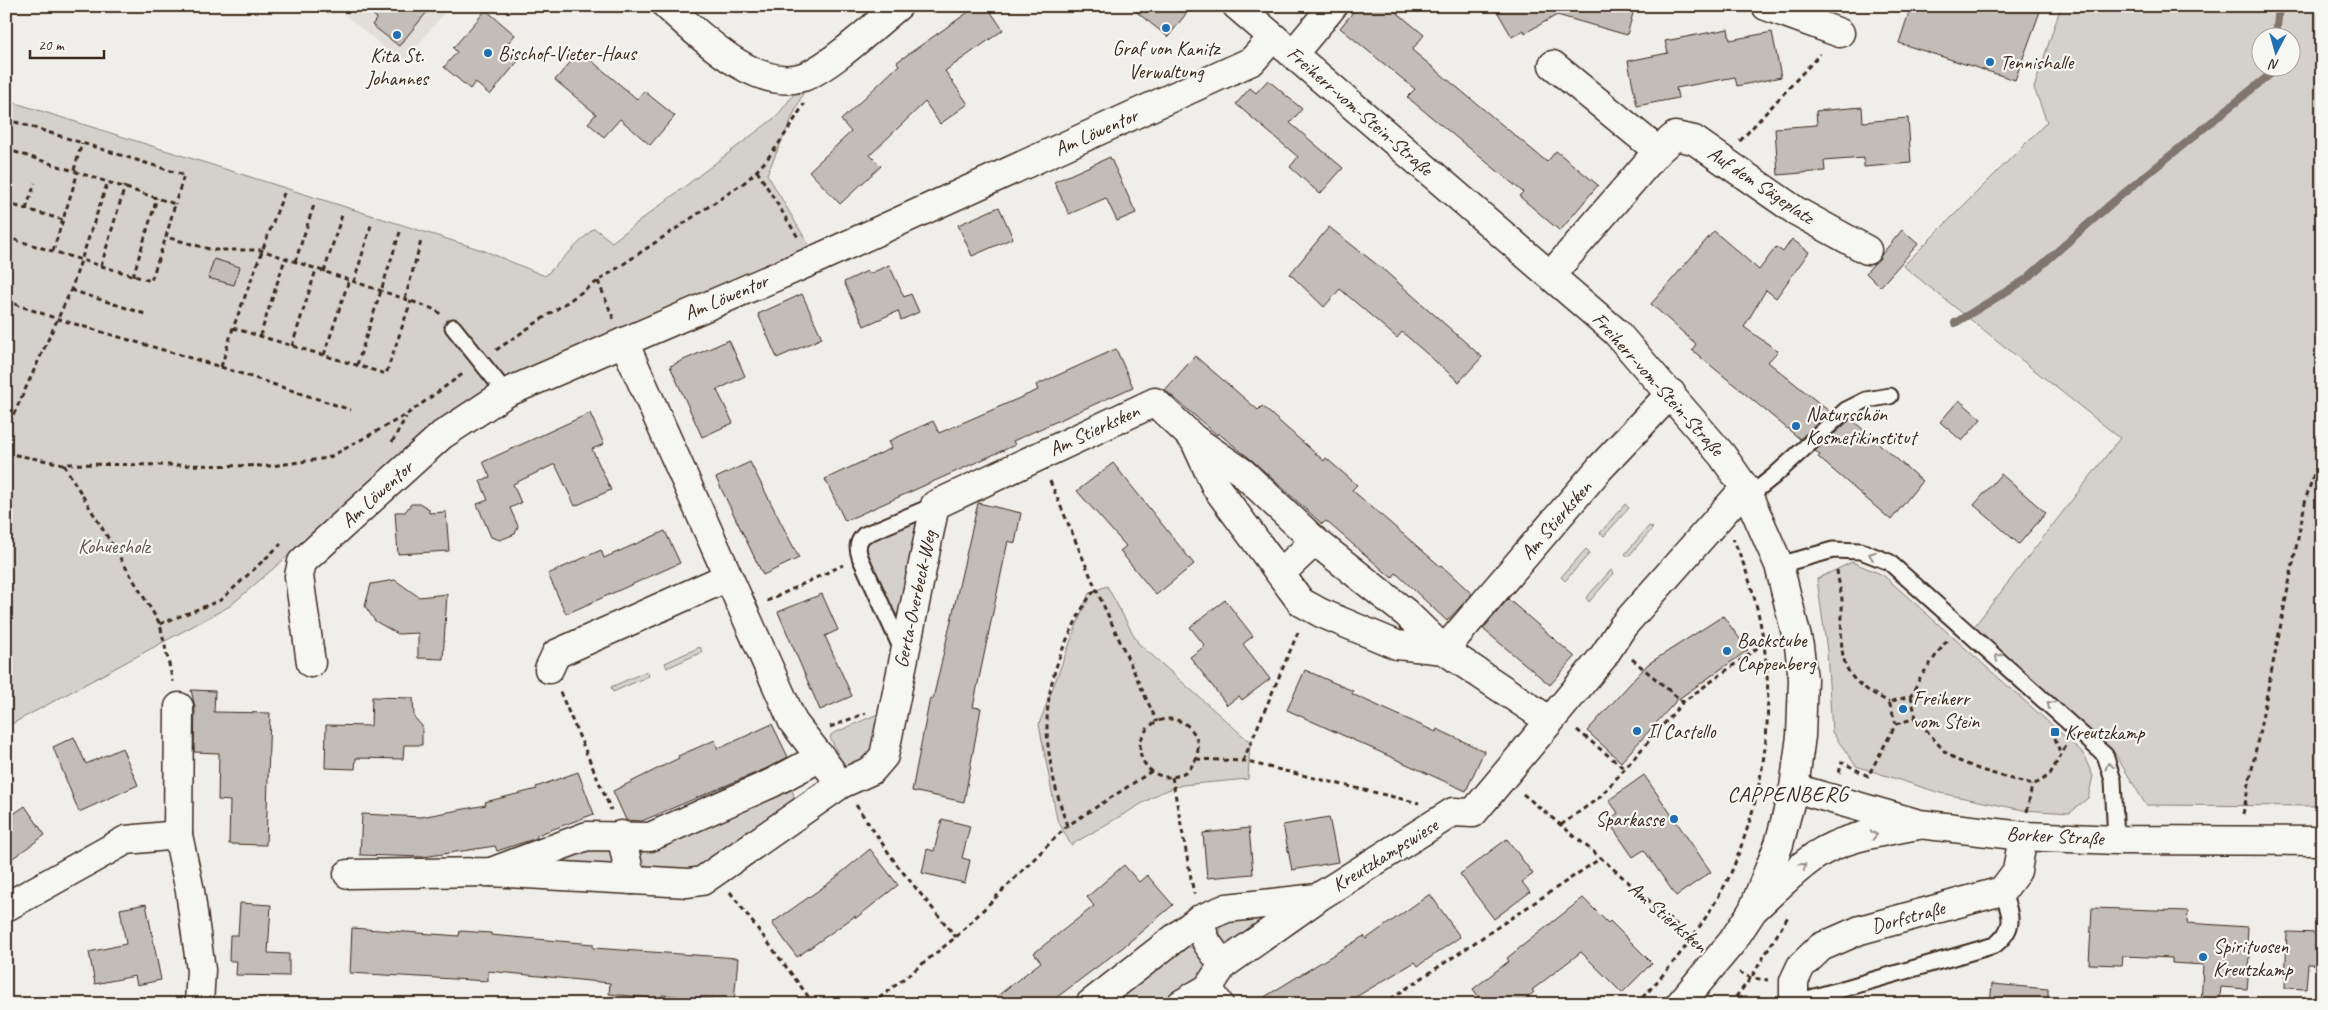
<svg xmlns="http://www.w3.org/2000/svg" width="2328" height="1010" font-family="Caveat,sans-serif">
<style>
.built{fill:#e2dfdb}
.green{fill:#d4d1cc;stroke:#887e75;fill-rule:evenodd}
.lines{fill:none;stroke-linecap:round;stroke-linejoin:round}
.stream{stroke:#81766d;stroke-width:8}
.building{fill:#c2bdb7;stroke:#3b2a1e}
.service-casing{stroke:#3b2a1e;stroke-width:19}
.minor-casing{stroke:#3b2a1e;stroke-width:31}
.tertiary-casing{stroke:#3b2a1e;stroke-width:31}
.secondary-casing{stroke:#3b2a1e;stroke-width:31}
.path{stroke:#3b2a1e;stroke-width:3;stroke-dasharray:5 4;stroke-linecap:butt}
.service{stroke:#f6f6f2;stroke-width:15}
.minor{stroke:#f6f6f2;stroke-width:28}
.tertiary{stroke:#f6f6f2;stroke-width:28}
.secondary{stroke:#f6f6f2;stroke-width:28}
.oneway{stroke:#989088}
.poi-dot{fill:#1f6fb2;stroke:#f6f6f2;stroke-width:2}
.labels{text-anchor:middle;dominant-baseline:central;stroke-width:4.5;stroke-linejoin:round;paint-order:stroke}
.poi-label{font-size:20px;fill:#3b2a1e;stroke:#f6f6f2;text-anchor:start}
.street-label{font-size:20px;fill:#3b2a1e;stroke:#f6f6f2}
.park-label{font-size:20px;fill:#61544a;stroke:#f6f6f2}
.quarter-label{font-size:22px;letter-spacing:1px;fill:#3b2a1e;stroke:#f6f6f2}
</style>
<rect width="100%" height="100%" fill="#efeeea"/>
<filter id="ink" filterUnits="userSpaceOnUse"><feTurbulence type="fractalNoise" baseFrequency=".02" numOctaves="2"/><feDisplacementMap in="SourceGraphic" scale="10" xChannelSelector="R" yChannelSelector="G"/><feConvolveMatrix kernelMatrix="1 2 1 2 8 2 1 2 1" color-interpolation-filters="sRGB"/></filter>
<g filter="url(#ink)">
<!-- built -->
<path class="built" d="M 334,6 L 450,6 L 403,63 Z"/>
<!-- green -->
<g class="green">
<path d="M 2061,6 L 2322,6 L 2322,806 L 2146,805 L 2114,752 L 1973,628 L 2120,438 L 1903,266 L 2047,122 L 2034,88 ZM 2260,38 L 2290,38 L 2290,68 L 2260,68 Z"/>
<path d="M 803,93 L 767,174 L 811,249 L 426,436 L 230,606 L 6,727 L 6,100 L 485,251 L 545,276 L 594,228 L 612,242 L 777,116 L 794,94 Z"/>
<path d="M 1625,504 L 1629,508 L 1604,536 L 1600,533 Z"/>
<path d="M 911,521 L 917,521 L 922,524 L 900,622 L 896,620 L 866,553 L 869,540 Z"/>
<path d="M 1649,526 L 1653,528 L 1628,557 L 1625,554 Z"/>
<path d="M 1586,549 L 1590,553 L 1565,581 L 1561,577 Z"/>
<path d="M 1852,562 L 1883,575 L 2082,752 L 2093,776 L 2088,798 L 2070,813 L 2023,810 L 1940,793 L 1856,766 L 1832,732 L 1827,651 L 1817,579 Z"/>
<path d="M 1611,570 L 1614,573 L 1589,602 L 1586,598 Z"/>
<path d="M 1107,586 L 1138,643 L 1250,742 L 1248,779 L 1182,785 L 1160,793 L 1071,845 L 1057,819 L 1039,724 L 1089,593 Z"/>
<path d="M 700,647 L 702,652 L 667,668 L 665,663 Z"/>
<path d="M 647,671 L 649,676 L 613,692 L 611,687 Z"/>
<path d="M 880,713 L 876,757 L 848,769 L 842,763 L 830,737 L 832,734 Z"/>
<path d="M 787,787 L 792,790 L 794,796 L 793,802 L 706,869 L 651,870 C 642,862 638,858 645,846 Z"/>
<path d="M 608,842 L 614,864 L 607,871 L 555,862 Z"/>
<path d="M 1281,907 L 1229,945 C 1220,939 1218,932 1221,922 Z"/>
<path d="M 1184,946 C 1199,948 1202,953 1207,967 L 1198,983 L 1164,1004 L 1105,1004 Z"/>
</g>
<g class="lines">
<!-- stream -->
<g class="stream">
<path d="M 2276,38 L 2279,6"/>
<path d="M 1955,323 L 2025,280 L 2113,202 L 2273,72 L 2274,68"/>
</g>
</g>
<!-- building -->
<g class="building">
<path d="M 362,6 L 432,6 L 399,46 L 372,25 L 377,18 Z"/>
<path d="M 977,6 L 987,6 L 1003,30 L 945,71 L 968,104 L 940,124 L 925,102 L 870,155 L 881,166 L 840,204 L 809,171 L 851,132 L 841,120 L 899,65 L 897,62 Z"/>
<path d="M 1129,6 L 1192,6 L 1168,37 Z"/>
<path d="M 1358,6 L 1389,6 L 1424,35 L 1412,50 L 1547,162 L 1556,151 L 1598,185 L 1560,231 L 1519,196 L 1523,192 L 1407,97 L 1415,89 L 1340,28 Z"/>
<path d="M 1494,6 L 1635,6 L 1627,35 L 1557,15 L 1525,33 L 1524,30 L 1512,37 Z"/>
<path d="M 1911,6 L 2042,6 L 2015,80 L 1899,43 Z"/>
<path d="M 486,10 L 515,35 L 508,43 L 523,55 L 490,95 L 475,82 L 470,89 L 444,67 L 457,52 L 453,48 Z"/>
<path d="M 1728,29 L 1730,40 L 1772,32 L 1781,77 L 1737,86 L 1735,77 L 1676,88 L 1678,98 L 1637,106 L 1628,61 L 1668,53 L 1665,41 Z"/>
<path d="M 580,51 L 637,99 L 644,91 L 675,116 L 650,145 L 620,119 L 604,137 L 588,123 L 596,114 L 555,80 Z"/>
<path d="M 1268,80 L 1302,109 L 1290,123 L 1343,168 L 1320,194 L 1290,167 L 1298,157 L 1236,104 L 1250,88 L 1256,93 Z"/>
<path d="M 1862,107 L 1863,122 L 1908,118 L 1911,163 L 1864,167 L 1864,158 L 1824,161 L 1825,171 L 1778,175 L 1775,128 L 1817,125 L 1816,111 Z"/>
<path d="M 1110,157 L 1136,213 L 1117,221 L 1106,198 L 1069,214 L 1054,182 Z"/>
<path d="M 999,207 L 1013,238 L 972,256 L 958,225 Z"/>
<path d="M 1329,227 L 1385,271 L 1482,357 L 1459,382 L 1402,332 L 1397,338 L 1340,289 L 1324,307 L 1290,274 Z"/>
<path d="M 1902,230 L 1918,244 L 1880,287 L 1866,273 Z"/>
<path d="M 1714,231 L 1759,270 L 1776,247 L 1783,252 L 1792,239 L 1809,252 L 1776,298 L 1766,290 L 1744,327 L 1778,351 L 1768,362 L 1830,412 L 1800,439 L 1692,350 L 1696,344 L 1651,304 Z"/>
<path d="M 214,259 L 240,267 L 234,285 L 208,278 Z"/>
<path d="M 889,265 L 904,297 L 911,294 L 919,312 L 901,320 L 898,311 L 864,326 L 844,282 L 867,271 L 869,274 Z"/>
<path d="M 802,294 L 822,338 L 777,358 L 758,314 Z"/>
<path d="M 729,340 L 745,376 L 717,390 L 733,423 L 702,437 L 670,366 Z"/>
<path d="M 1116,349 L 1133,387 L 1013,441 L 1015,445 L 845,521 L 825,479 L 892,448 L 889,441 L 933,421 L 939,433 L 1038,390 L 1036,385 Z"/>
<path d="M 1195,356 L 1258,410 L 1262,406 L 1324,461 L 1326,458 L 1357,485 L 1352,490 L 1440,566 L 1441,565 L 1472,594 L 1447,621 L 1396,573 L 1392,578 L 1326,521 L 1322,524 L 1253,461 L 1218,433 L 1217,435 L 1165,390 Z"/>
<path d="M 1959,400 L 1981,419 L 1962,441 L 1940,422 Z"/>
<path d="M 590,413 L 604,444 L 592,449 L 611,490 L 575,506 L 555,464 L 513,484 L 521,503 L 510,508 L 518,526 L 515,534 L 500,540 L 491,537 L 477,504 L 488,500 L 480,481 L 490,477 L 483,462 Z"/>
<path d="M 1851,419 L 1922,481 L 1891,520 L 1818,457 L 1820,455 L 1815,451 Z"/>
<path d="M 750,462 L 799,558 L 763,575 L 716,478 Z"/>
<path d="M 1113,463 L 1194,564 L 1156,595 L 1120,551 L 1126,546 L 1077,491 Z"/>
<path d="M 2001,474 L 2046,513 L 2019,544 L 1974,505 Z"/>
<path d="M 978,503 L 1021,513 L 1015,543 L 1008,541 L 973,707 L 981,708 L 964,802 L 912,791 L 930,698 L 933,699 Z"/>
<path d="M 411,504 L 421,504 L 429,509 L 429,513 L 446,512 L 449,551 L 398,554 L 395,512 L 405,512 Z"/>
<path d="M 665,531 L 680,563 L 566,614 L 548,574 L 601,550 L 604,558 Z"/>
<path d="M 395,580 L 419,597 L 447,594 L 443,659 L 418,658 L 418,633 L 398,634 L 375,621 L 365,606 L 371,584 Z"/>
<path d="M 822,594 L 838,630 L 825,636 L 852,696 L 820,710 L 778,612 Z"/>
<path d="M 1508,599 L 1575,657 L 1550,685 L 1483,629 Z"/>
<path d="M 1225,600 L 1253,636 L 1243,644 L 1270,679 L 1242,700 L 1239,696 L 1227,705 L 1190,657 L 1205,646 L 1190,627 Z"/>
<path d="M 1723,616 L 1748,650 L 1677,700 L 1621,762 L 1587,731 L 1648,664 Z"/>
<path d="M 1305,670 L 1353,691 L 1352,694 L 1436,732 L 1437,729 L 1484,751 L 1466,791 L 1287,710 Z"/>
<path d="M 191,690 L 215,691 L 214,712 L 270,713 L 266,845 L 229,844 L 230,801 L 218,800 L 219,753 L 194,752 L 195,707 Z"/>
<path d="M 372,697 L 413,698 L 414,717 L 422,726 L 422,745 L 404,745 L 403,759 L 356,758 L 355,769 L 325,768 L 326,725 L 371,726 Z"/>
<path d="M 772,724 L 788,757 L 765,769 L 642,821 L 626,820 L 613,791 L 679,758 L 678,756 L 715,740 L 718,749 Z"/>
<path d="M 74,737 L 86,764 L 122,748 L 138,785 L 79,812 L 53,747 Z"/>
<path d="M 578,772 L 594,814 L 537,835 L 537,838 L 497,851 L 495,846 L 423,857 L 360,855 L 362,814 L 421,817 L 486,805 L 485,802 L 537,789 L 536,787 Z"/>
<path d="M 1644,775 L 1711,872 L 1676,896 L 1644,850 L 1633,857 L 1608,821 L 1618,813 L 1609,800 Z"/>
<path d="M 25,806 L 45,835 L 6,863 L 6,819 Z"/>
<path d="M 1329,817 L 1338,862 L 1292,870 L 1283,825 Z"/>
<path d="M 942,819 L 970,826 L 962,858 L 970,860 L 965,883 L 922,873 L 927,849 L 934,851 Z"/>
<path d="M 1249,828 L 1253,874 L 1207,878 L 1203,833 Z"/>
<path d="M 1507,839 L 1533,874 L 1522,882 L 1530,892 L 1494,919 L 1460,874 Z"/>
<path d="M 870,849 L 898,885 L 856,918 L 855,916 L 797,957 L 772,923 L 829,883 Z"/>
<path d="M 1124,865 L 1139,882 L 1147,875 L 1173,905 L 1122,948 L 1048,1004 L 987,1004 L 1041,962 L 1034,953 L 1094,906 L 1087,897 Z"/>
<path d="M 1430,894 L 1460,937 L 1418,966 L 1415,962 L 1344,1004 L 1253,1004 L 1364,936 L 1366,939 Z"/>
<path d="M 1583,898 L 1608,923 L 1610,921 L 1652,963 L 1622,993 L 1581,952 L 1532,990 L 1534,992 L 1520,1004 L 1484,1004 L 1473,989 L 1509,961 L 1507,958 Z"/>
<path d="M 240,903 L 271,905 L 268,953 L 289,954 L 289,976 L 236,975 L 237,961 L 229,961 L 230,935 L 238,935 Z"/>
<path d="M 146,904 L 161,980 L 137,985 L 135,976 L 95,984 L 89,952 L 126,944 L 120,909 Z"/>
<path d="M 2092,908 L 2188,911 L 2187,923 L 2248,927 L 2247,945 L 2251,946 L 2247,989 L 2221,987 L 2219,1004 L 2201,1004 L 2203,965 L 2172,963 L 2172,958 L 2123,956 L 2122,965 L 2089,964 Z"/>
<path d="M 352,928 L 459,936 L 460,931 L 491,933 L 491,935 L 593,944 L 593,948 L 738,958 L 734,1001 L 662,995 L 662,999 L 609,994 L 610,983 L 488,971 L 488,981 L 350,973 Z"/>
<path d="M 2287,932 L 2322,933 L 2322,965 L 2308,964 L 2306,989 L 2285,988 Z"/>
<path d="M 1992,984 L 2048,989 L 2048,1004 L 1990,1004 Z"/>
</g>
<g class="lines">
<defs>
<g id="service">
<path d="M 453,327 L 506,393"/>
<path d="M 1749,496 L 1774,476 L 1846,410 L 1866,400 L 1890,396"/>
<path d="M 1779,565 L 1833,550 L 1861,551 L 1889,562 L 2105,755 L 2113,780 L 2116,840"/>
<path d="M 903,652 L 860,557 C 857,548 857,542 864,535 L 935,505"/>
<path d="M 1794,1003 L 1995,945 C 2017,927 2011,915 2002,891"/>
</g>
<g id="minor">
<path d="M 667,6 C 700,35 755,92 803,77 C 829,68 875,25 898,6"/>
<path d="M 1766,6 L 1840,33"/>
<path d="M 1293,54 L 1333,6"/>
<path d="M 1553,65 L 1658,151"/>
<path d="M 1551,275 L 1658,151 L 1675,136 L 1694,140 L 1796,211 L 1867,250"/>
<path d="M 624,342 L 793,722 L 831,771"/>
<path d="M 1194,439 L 1216,487 L 1301,602 L 1321,613 L 1397,645 L 1444,650"/>
<path d="M 1281,573 L 1315,541"/>
<path d="M 1444,650 L 1600,468 L 1671,393"/>
<path d="M 311,663 L 299,576 L 302,562 L 442,435 L 506,393 L 812,261 L 1252,61 L 1273,37"/>
<path d="M 549,669 L 556,654 L 728,577"/>
<path d="M 179,707 L 178,835 L 190,891 L 201,970 L 199,1004"/>
<path d="M 1550,721 L 1603,657 L 1623,626 L 1745,488"/>
<path d="M 621,835 L 631,880"/>
<path d="M 491,872 L 688,883 L 702,881 L 841,784 L 872,770 L 884,756 L 935,505 L 1155,402 L 1194,439 L 1242,472 L 1315,541 L 1406,613 L 1444,650 L 1550,721 L 1473,813 L 1453,812 L 1317,898 L 1227,908 L 1198,920 L 1090,1004"/>
<path d="M 348,874 L 491,872 L 587,836 L 650,837 L 772,783 L 821,757"/>
<path d="M 6,907 L 126,840 L 178,835"/>
<path d="M 1198,920 L 1207,943 L 1223,965"/>
<path d="M 1208,988 L 1223,965 L 1316,899"/>
<path d="M 1181,1004 L 1208,988 L 1219,1004"/>
<path d="M 1794,1004 L 1794,981 L 1801,966 L 1821,947 L 1860,930 L 2002,891 L 2017,871 L 2023,836"/>
</g>
<g id="tertiary">
<path d="M 1794,788 L 1919,824 L 2023,836 L 2116,840 L 2322,841"/>
<path d="M 1753,910 C 1773,892 1792,872 1815,856 C 1844,836 1884,832 1918,825"/>
</g>
<path id="secondary" d="M 1237,6 L 1616,332 L 1722,455 L 1745,488 L 1779,565 L 1799,646 L 1803,679 L 1801,736 L 1794,788 L 1779,844 L 1753,910 L 1732,942 L 1680,1004"/>
</defs>
<!-- service casing -->
<use href="#service" class="service-casing"/>
<!-- minor casing -->
<use href="#minor" class="minor-casing"/>
<!-- tertiary casing -->
<use href="#tertiary" class="tertiary-casing"/>
<!-- secondary casing -->
<use href="#secondary" class="secondary-casing"/>
<!-- path -->
<g class="path">
<path d="M 6,119 L 184,175 L 175,204"/>
<path d="M 1740,141 L 1820,54"/>
<path d="M 6,149 L 175,204 L 166,237 L 213,250 L 261,250 L 411,301 L 436,310 L 440,314"/>
<path d="M 74,170 L 82,143"/>
<path d="M 757,171 L 799,239"/>
<path d="M 284,193 L 233,328 L 386,374 L 411,301"/>
<path d="M 6,203 L 63,220"/>
<path d="M 26,209 L 35,183"/>
<path d="M 6,237 L 151,281 L 166,237"/>
<path d="M 53,251 L 78,172"/>
<path d="M 295,262 L 314,205"/>
<path d="M 101,266 L 125,186"/>
<path d="M 324,272 L 342,215"/>
<path d="M 133,276 L 157,198"/>
<path d="M 598,281 L 614,320"/>
<path d="M 354,282 L 371,225"/>
<path d="M 71,290 L 145,314"/>
<path d="M 405,299 L 421,241"/>
<path d="M 6,301 L 58,319 L 221,367 L 233,328"/>
<path d="M 260,336 L 285,259"/>
<path d="M 292,346 L 316,270"/>
<path d="M 496,350 L 745,182 C 770,160 787,132 804,104"/>
<path d="M 324,355 L 349,280"/>
<path d="M 357,365 L 400,232"/>
<path d="M 221,367 L 351,410"/>
<path d="M 6,431 L 71,290 L 108,181"/>
<path d="M 392,442 L 406,417"/>
<path d="M 6,453 L 63,464 L 271,466 L 328,458 L 406,415 L 464,373"/>
<path d="M 64,465 L 160,624 L 173,682"/>
<path d="M 1050,481 L 1096,589 L 1157,722"/>
<path d="M 1837,570 C 1838,580 1841,590 1842,600 C 1843,624 1837,651 1849,672 C 1857,686 1876,695 1889,702"/>
<path d="M 767,601 L 843,565"/>
<path d="M 160,624 L 221,600 L 281,544"/>
<path d="M 1632,659 L 1683,702"/>
<path d="M 560,692 L 611,810"/>
<path d="M 1911,696 L 1916,718"/>
<circle cx="1169" cy="748" r="29"/>
<path d="M 1896,724 L 1916,718 L 1945,752 L 1959,761 L 1981,770 L 2032,785 L 2041,781 L 2050,774 L 2066,746"/>
<path d="M 830,727 L 866,713"/>
<path d="M 1577,730 L 1626,770"/>
<path d="M 2055,738 L 2061,755"/>
<path d="M 1196,759 L 1243,761 L 1419,803"/>
<path d="M 1243,761 L 1299,630"/>
<path d="M 1839,773 L 1842,762 L 1868,776 L 1896,724 L 1889,702 L 1911,696 L 1920,678 L 1947,640"/>
<path d="M 1172,777 L 1194,894"/>
<path d="M 1523,794 L 1601,858 L 1697,943"/>
<path d="M 856,805 L 897,865 L 956,937"/>
<path d="M 2027,812 L 2032,785"/>
<path d="M 2243,814 L 2306,498 L 2322,449"/>
<path d="M 1561,825 L 1600,797 L 1683,702 L 1764,643"/>
<path d="M 1067,826 C 1043,752 1036,700 1072,629 C 1079,615 1085,601 1096,589"/>
<path d="M 730,892 L 814,1004"/>
<path d="M 1739,972 L 1751,978 L 1768,980"/>
<path d="M 872,1004 L 956,937 L 1067,826 L 1152,771"/>
<path d="M 1383,1004 L 1601,858"/>
<path d="M 1636,1004 C 1671,969 1703,926 1726,883 C 1733,870 1738,855 1743,841 C 1778,743 1777,634 1733,539"/>
<path d="M 1730,1004 L 1751,978 L 1789,915"/>
</g>
<!-- service -->
<use href="#service" class="service"/>
<!-- minor -->
<use href="#minor" class="minor"/>
<!-- tertiary -->
<use href="#tertiary" class="tertiary"/>
<!-- secondary -->
<use href="#secondary" class="secondary"/>
</g>
<!-- one-way arrows -->
<defs><path id="oneway-chevron" d="M-2-3.5L2.5 0L-2 3.5" fill="none" stroke-width="1.6" stroke-linecap="round" stroke-linejoin="round" transform="scale(1.25)"/></defs>
<g class="oneway">
<use href="#oneway-chevron" transform="translate(1872 555) rotate(-160)"/>
<use href="#oneway-chevron" transform="translate(1998 657) rotate(-139)"/>
<use href="#oneway-chevron" transform="translate(2050 704) rotate(-138)"/>
<use href="#oneway-chevron" transform="translate(2109 766) rotate(-107)"/>
<use href="#oneway-chevron" transform="translate(1874 835) rotate(-13)"/>
<use href="#oneway-chevron" transform="translate(1803 866) rotate(-39)"/>
</g>
</g>
<!-- markers -->
<g class="poi-dot">
<circle cx="1166" cy="28" r="5"/>
<circle cx="397" cy="35" r="5"/>
<circle cx="488" cy="53" r="5"/>
<circle cx="1990" cy="62" r="5"/>
<circle cx="1796" cy="426" r="5"/>
<circle cx="1727" cy="651" r="5"/>
<circle cx="1903" cy="709" r="5"/>
<circle cx="1637" cy="731" r="5"/>
<rect x="2050" y="727" width="10" height="10" rx="2.5"/>
<circle cx="1674" cy="819" r="5"/>
<circle cx="2203" cy="957" r="5"/>
</g>
<g class="labels">
<!-- poi labels -->
<g class="poi-label">
<text x="1166" y="48" text-anchor="middle">Graf von Kanitz<tspan x="1166" dy="23">Verwaltung</tspan></text>
<text x="498" y="53">Bischof-Vieter-Haus</text>
<text x="397" y="55" text-anchor="middle">Kita St.<tspan x="397" dy="23">Johannes</tspan></text>
<text x="2000" y="62">Tennishalle</text>
<text x="1806" y="414">Naturschön<tspan x="1806" dy="23">Kosmetikinstitut</tspan></text>
<text x="1737" y="640">Backstube<tspan x="1737" dy="23">Cappenberg</tspan></text>
<text x="1913" y="698">Freiherr<tspan x="1913" dy="23">vom Stein</tspan></text>
<text x="1647" y="731">Il Castello</text>
<text x="2065" y="732">Kreutzkamp</text>
<text x="1664" y="819" text-anchor="end">Sparkasse</text>
<text x="2213" y="946">Spirituosen<tspan x="2213" dy="23">Kreutzkamp</tspan></text>
</g>
<!-- street labels -->
<g class="street-label">
<text transform="translate(1360 111) rotate(41)">Freiherr-vom-Stein-Straße</text>
<text transform="translate(1096 132) rotate(-24)">Am Löwentor</text>
<text transform="translate(1761 185) rotate(34)">Auf dem Sägeplatz</text>
<text transform="translate(726 297) rotate(-23)">Am Löwentor</text>
<text transform="translate(1658 384) rotate(48)">Freiherr-vom-Stein-Straße</text>
<text transform="translate(1094 430) rotate(-25)">Am Stierksken</text>
<text transform="translate(377 494) rotate(-42)">Am Löwentor</text>
<text transform="translate(1556 520) rotate(-49)">Am Stierksken</text>
<text transform="translate(915 599) rotate(-78)">Gerta-Overbeck-Weg</text>
<text transform="translate(2055 836) rotate(3)">Borker Straße</text>
<text transform="translate(1385 855) rotate(-32)">Kreutzkampswiese</text>
<text transform="translate(1668 917) rotate(41)">Am Stierksken</text>
<text transform="translate(1908 917) rotate(-15)">Dorfstraße</text>
</g>
<!-- park labels -->
<g class="park-label">
<text x="114" y="546">Kohuesholz</text>
</g>
<!-- quarter labels -->
<g class="quarter-label">
<text x="1788" y="794">CAPPENBERG</text>
</g>
</g>
<!-- margin -->
<rect width="2328" height="1010" fill="none" stroke="#f6f6f2" stroke-width="25"/>
<rect x="12" y="12" width="2303" height="985" fill="none" stroke="#3b2a1e" stroke-width="2" filter="url(#ink)"/>
<!-- north arrow -->
<g transform="translate(2276 52) rotate(186)"><circle r="24" fill="#f6f6f2" stroke="#aba49d"/>
<path d="M0-4L9 19L0 12L-9 19Z" fill="#1f6fb2"/>
<text y="-8" font-size="14" font-weight="bold" text-anchor="middle" fill="#3b2a1e">N</text>
</g>
<!-- scale -->
<path d="M30 50v8h74v-8" fill="none" stroke="#3b2a1e" stroke-width="2.5"/>
<text x="38" y="50" font-size="15" fill="#3b2a1e" stroke="#f6f6f2" stroke-width="4" paint-order="stroke">20 m</text>
</svg>
